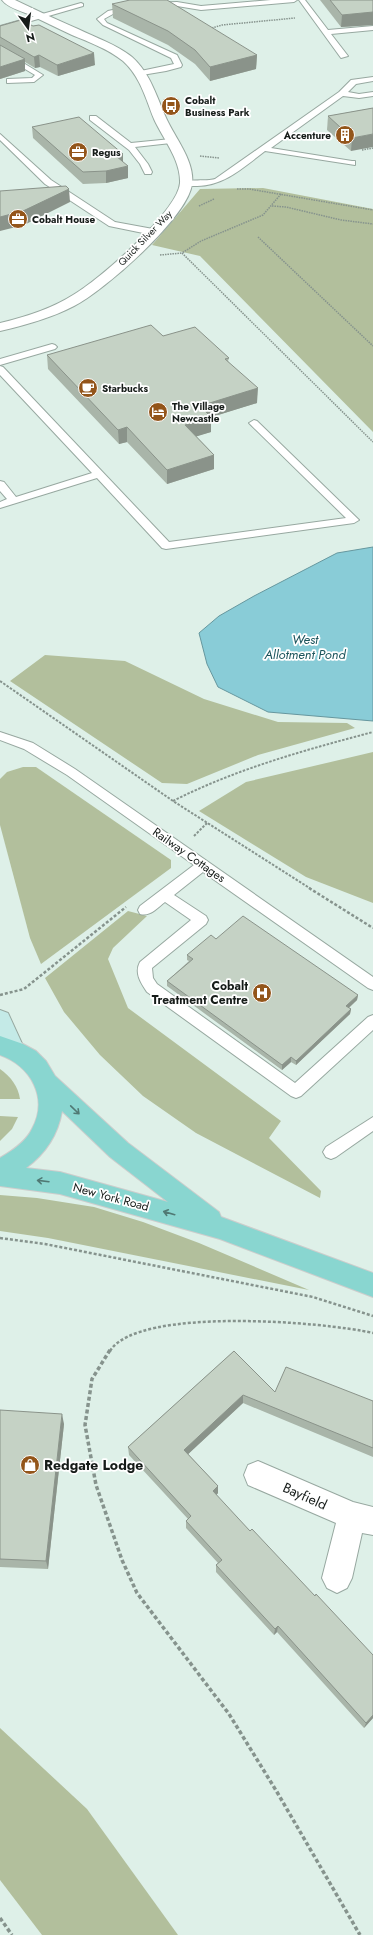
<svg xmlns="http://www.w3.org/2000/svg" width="373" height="1935" font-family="Jost,sans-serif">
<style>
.green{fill:#b2bf9c}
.water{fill:#89ccd7;stroke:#66979e}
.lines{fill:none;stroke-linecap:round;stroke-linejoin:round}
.lane-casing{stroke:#97a8a0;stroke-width:2}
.street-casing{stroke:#97a8a0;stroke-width:2}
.secondary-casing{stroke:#97a8a0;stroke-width:2}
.primary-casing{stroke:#cccdcc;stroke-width:2}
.path-far3{stroke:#86938d;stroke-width:1.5;stroke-dasharray:1.5 1;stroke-linecap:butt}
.path-far2{stroke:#86938d;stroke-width:2;stroke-dasharray:2.5 1.5;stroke-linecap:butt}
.path-far1{stroke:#86938d;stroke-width:2.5;stroke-dasharray:3 2;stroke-linecap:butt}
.path{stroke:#86938d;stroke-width:3.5;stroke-dasharray:4 2.5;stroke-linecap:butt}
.lane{fill:#fff;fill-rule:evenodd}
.street{fill:#fff;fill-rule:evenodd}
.secondary{fill:#c4eae7;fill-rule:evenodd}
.primary{fill:#89d6d0;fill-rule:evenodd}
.wall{fill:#a9b5a9}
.shaded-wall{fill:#8a938a}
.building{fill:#c5d2c5;stroke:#8a938a}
.oneway{stroke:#507974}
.labels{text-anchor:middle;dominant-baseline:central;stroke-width:3.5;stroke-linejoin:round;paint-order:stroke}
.far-poi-label{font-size:10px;font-weight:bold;fill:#161c19;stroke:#fff;text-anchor:start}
.far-street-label{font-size:10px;fill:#161c19;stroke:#fff}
.street-label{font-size:12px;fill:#161c19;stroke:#fff}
.poi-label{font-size:12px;font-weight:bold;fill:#161c19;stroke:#fff;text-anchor:end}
.water-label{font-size:13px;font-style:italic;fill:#1b545c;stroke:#fff}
.near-poi-label{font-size:14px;font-weight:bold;fill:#161c19;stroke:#fff;text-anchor:start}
.near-street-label{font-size:14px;fill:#161c19;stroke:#fff}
</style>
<rect width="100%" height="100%" fill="#def0e8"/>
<!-- green -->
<g class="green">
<path d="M 263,188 L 373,209 L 373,432 L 200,256 L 152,245 L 200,189 Z"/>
<path d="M 45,655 L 125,661 L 204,699 L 278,722 L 347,723 L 355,728 L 258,755 L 187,784 L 162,783 L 10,681 Z"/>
<path d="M 373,752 L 373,903 L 306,877 L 199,811 L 246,782 Z"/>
<path d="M 23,767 L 36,767 L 171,860 L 171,868 L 41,964 L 30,938 L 0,825 L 0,779 L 7,772 Z"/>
<path d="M 128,911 L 147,916 L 113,948 L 108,959 L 128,1008 L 281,1121 L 269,1138 L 321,1191 L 320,1198 L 196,1133 L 143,1096 L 100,1055 L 64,1012 L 45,978 Z"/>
<path d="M 0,1069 C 11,1077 18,1086 20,1099 L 0,1099 Z"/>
<path d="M 0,1116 L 18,1117 L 12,1129 L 0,1141 Z"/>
<path d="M 0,1195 L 37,1198 L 94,1207 L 143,1222 L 199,1243 L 309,1290 L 48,1238 L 0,1231 Z"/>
<path d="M 0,1728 L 87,1809 L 178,1935 L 42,1935 L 0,1880 Z"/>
</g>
<!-- water -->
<path class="water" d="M 373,547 L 373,721 L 268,712 L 218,687 L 207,664 L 199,633 L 219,616 L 254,596 L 337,553 Z"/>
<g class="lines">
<defs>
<g id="lane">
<path d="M 271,0 L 297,0 L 294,2 L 201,10 L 177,6 L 153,7 L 150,5 L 153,3 L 177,2 L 201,6 Z"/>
<path d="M 299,0 L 305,0 L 328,30 L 373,26 L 373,30 L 331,34 L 348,56 L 341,58 Z"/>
<path d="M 81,3 L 83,4 L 83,6 L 0,30 L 0,26 Z"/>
<path d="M 131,6 L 133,7 L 133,9 L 113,14 L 104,19 L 107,23 L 177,55 L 182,65 L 181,67 L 166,71 L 136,76 L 136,72 L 174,64 L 171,58 L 103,25 L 97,19 L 108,11 Z"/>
<path d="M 0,49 L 2,50 L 43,75 L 34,82 L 7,83 L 7,79 L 32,78 L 35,75 L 0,54 Z"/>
<path d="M 373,77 L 373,81 L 356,84 L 348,92 L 359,94 L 373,92 L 373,96 L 359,98 L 343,96 L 271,148 L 352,161 L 355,161 L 355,165 L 265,151 C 244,167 224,186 197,186 C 191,186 186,187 182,184 C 189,178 206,182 215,179 L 339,92 L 351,80 Z"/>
<path d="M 90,116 L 96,116 L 131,143 L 171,139 L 175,141 L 171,143 L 135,147 L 148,164 L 152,172 L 151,174 L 145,174 L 140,164 L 129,150 L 90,120 Z"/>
<path d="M 0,134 L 51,180 L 115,222 L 153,229 L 157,232 L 153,235 L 109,226 L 45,184 L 0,140 Z"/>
<path d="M 52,344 L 55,345 L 57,347 L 55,349 L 0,365 L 0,359 Z"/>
<path d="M 0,366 L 3,367 L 169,542 L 346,518 L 251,425 L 249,423 L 254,420 L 257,421 L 359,520 L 354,523 L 166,549 L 162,548 L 97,478 L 0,508 L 0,502 L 7,499 L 0,491 L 0,481 L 4,482 L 16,497 L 92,473 L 0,375 Z"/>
<path d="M 0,732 L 33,743 L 75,769 L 373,977 L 373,990 L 368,988 L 203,872 L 174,895 L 206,916 L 208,920 L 206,924 L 152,968 L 153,978 L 157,984 L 295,1083 L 368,1017 L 373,1015 L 373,1030 L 301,1096 L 296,1098 L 291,1096 L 147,992 C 141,983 134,973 140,962 L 191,920 L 165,902 C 157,908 150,917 140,914 L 138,910 L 140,906 L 194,865 L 67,775 L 24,749 L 0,740 Z"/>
<path d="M 373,1117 L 373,1131 L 336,1157 L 331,1159 L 326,1157 L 323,1152 L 326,1147 Z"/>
</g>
<g id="street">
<path d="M 2,0 L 15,0 C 36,10 57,20 78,29 C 96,38 116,44 132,57 C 151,74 157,98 167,120 C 176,139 195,162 192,184 C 188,217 104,291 74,306 C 51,318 26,325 0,331 L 0,323 C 25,317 51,309 73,295 C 98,281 178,211 180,183 C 181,160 163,139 154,119 C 146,99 140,76 123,61 C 108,49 89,42 72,35 C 57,28 43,21 28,14 C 20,11 7,7 2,0 Z"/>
<path d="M 258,1461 L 353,1502 L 373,1507 L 373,1535 L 362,1533 L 352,1578 L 347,1588 L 337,1593 L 327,1588 L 322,1578 L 336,1523 L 248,1485 L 244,1475 L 248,1465 Z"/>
</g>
<path id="secondary" d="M 0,1010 L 8,1013 L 24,1048 L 21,1055 L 13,1057 L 5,1055 L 0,1045 Z"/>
<path id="primary" d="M 0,1036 L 23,1044 L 36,1051 L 46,1061 L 55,1076 L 128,1143 L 219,1212 L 221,1217 L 373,1273 L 373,1297 L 220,1239 L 60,1194 L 0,1186 L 0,1158 C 12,1151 26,1142 32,1129 C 49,1098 31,1066 0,1055 ZM 62,1111 L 110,1157 L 168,1202 L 60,1172 L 26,1168 C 45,1154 58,1135 62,1111 Z"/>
</defs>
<!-- lane casing -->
<use href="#lane" class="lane-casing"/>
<!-- street casing -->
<use href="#street" class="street-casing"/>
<!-- secondary casing -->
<use href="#secondary" class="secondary-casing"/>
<!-- primary casing -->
<use href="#primary" class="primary-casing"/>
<!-- path-far3 -->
<g class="path-far3">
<path d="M 212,28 L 222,25 L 295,18"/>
<path d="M 362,150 L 373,148"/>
<path d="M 200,156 L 219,158"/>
<path d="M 237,189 L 249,189 L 373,210"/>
<path d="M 281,194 L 263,215 L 201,241 L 182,253 L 373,442"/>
<path d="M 199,206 L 214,199"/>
<path d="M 272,206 L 286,207 L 341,220 L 373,224"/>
<path d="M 258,237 L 373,346"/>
<path d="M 160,255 L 182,253"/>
</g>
<!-- path-far2 -->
<g class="path-far2">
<path d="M 0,681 L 173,801 L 311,889"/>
<path d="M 173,801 C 236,769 305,750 373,732"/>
<path d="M 194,836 L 207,823"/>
</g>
<!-- path-far1 -->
<g class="path-far1">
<path d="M 309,888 L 373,928"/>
<path d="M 0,995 L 24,989 L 126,907"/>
<path d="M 0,1238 L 45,1244 L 313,1297 L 373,1316"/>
<path d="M 110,1351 C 138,1306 325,1322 373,1333"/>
</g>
<!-- path -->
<g class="path">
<path d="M 110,1350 L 92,1379 L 85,1425 L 96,1485 L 122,1560 L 137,1593 L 229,1714 L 277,1792 L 360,1935"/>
<path d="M 0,1918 L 12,1935"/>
</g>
<!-- lane -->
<use href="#lane" class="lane"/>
<!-- street -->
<use href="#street" class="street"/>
<!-- secondary -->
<use href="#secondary" class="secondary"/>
<!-- primary -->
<use href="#primary" class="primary"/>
</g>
<!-- wall -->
<g class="wall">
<path d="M 320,0 L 373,0 L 373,25 L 341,27 Z"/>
<path d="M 112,4 L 257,55 L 256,69 L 210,81 L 195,64 L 168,45 L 113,18 Z"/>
<path d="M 0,26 L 95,65 L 58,76 L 40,67 L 35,68 L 25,62 L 25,71 L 0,79 Z"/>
<path d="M 373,108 L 351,151 L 327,130 L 328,116 Z"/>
<path d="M 32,127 L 123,154 L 123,162 L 128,178 L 106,183 L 83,184 L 33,138 Z"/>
<path d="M 163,336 L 229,358 L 228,361 L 257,403 L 211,417 L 211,432 L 196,436 L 214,455 L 214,469 L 167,484 L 127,442 L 119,444 L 48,369 L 47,355 Z"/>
<path d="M 216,939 L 358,995 L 357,1000 L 349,1008 L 351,1009 L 350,1014 L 296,1065 L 291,1062 L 282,1070 L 167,986 L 167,981 L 189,961 L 187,960 L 187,955 Z"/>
<path d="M 234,1351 L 275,1392 L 373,1401 L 373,1457 L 243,1403 L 188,1454 L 218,1486 L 218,1493 L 216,1495 L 373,1718 L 364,1728 L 277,1632 L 274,1635 L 216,1572 L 216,1565 L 218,1563 L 186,1528 L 186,1521 L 188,1519 L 129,1455 L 128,1447 Z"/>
<path d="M 0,1410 L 64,1424 L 48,1569 L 0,1567 Z"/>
</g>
<!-- shaded-wall -->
<g class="shaded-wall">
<path d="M 373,12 L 373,25 L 341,27 L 342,15 Z"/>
<path d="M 94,53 L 95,65 L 58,76 L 57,65 Z"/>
<path d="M 39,55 L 40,67 L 35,68 L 34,57 Z"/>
<path d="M 257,55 L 256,69 L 210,81 L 210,67 Z"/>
<path d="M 25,59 L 25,71 L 0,79 L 0,67 Z"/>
<path d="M 373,134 L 373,147 L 351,151 L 352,138 Z"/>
<path d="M 123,154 L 123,166 L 116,156 Z"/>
<path d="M 128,166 L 128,178 L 106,183 L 106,171 Z"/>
<path d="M 69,189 L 70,202 L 24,225 L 0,231 L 0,217 Z"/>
<path d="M 258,388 L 257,403 L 199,421 L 200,406 Z"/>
<path d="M 211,417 L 211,432 L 185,440 L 185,425 Z"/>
<path d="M 127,427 L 127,442 L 119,444 L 118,430 Z"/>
<path d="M 214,455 L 214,469 L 167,484 L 167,470 Z"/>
<path d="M 358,995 L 357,1000 L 345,1011 L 346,1006 Z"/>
<path d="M 351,1009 L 350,1014 L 296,1065 L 296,1061 Z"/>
<path d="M 291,1057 L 291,1062 L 282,1070 L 282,1065 Z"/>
<path d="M 243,1395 L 243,1403 L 184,1458 L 184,1450 Z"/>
<path d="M 62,1414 L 64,1424 L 48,1569 L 46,1561 Z"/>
<path d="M 218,1486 L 218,1493 L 213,1499 L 213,1491 Z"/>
<path d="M 278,1626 L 277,1632 L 274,1635 L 275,1629 Z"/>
<path d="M 373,1715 L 373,1718 L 364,1728 L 366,1723 Z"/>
</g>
<!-- building -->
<g class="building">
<path d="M 130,0 L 167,0 L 257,55 L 210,67 L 195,50 L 168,31 L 112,4 Z"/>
<path d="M 330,0 L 373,0 L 373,12 L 342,15 Z"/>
<path d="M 21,20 L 33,26 L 39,25 L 94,53 L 57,65 L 39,55 L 34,57 L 0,37 L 0,26 Z"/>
<path d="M 0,45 L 25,59 L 0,67 Z"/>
<path d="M 373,108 L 373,134 L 352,138 L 328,116 Z"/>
<path d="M 79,117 L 123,154 L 116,156 L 128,166 L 106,171 L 83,172 L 32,127 Z"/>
<path d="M 66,186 L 69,189 L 23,211 L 0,217 L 0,191 Z"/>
<path d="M 151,325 L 163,336 L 195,327 L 229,358 L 225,359 L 258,388 L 200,406 L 211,417 L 185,425 L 214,455 L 167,470 L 127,427 L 118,430 L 47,355 Z"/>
<path d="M 243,916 L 358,995 L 346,1006 L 351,1009 L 296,1061 L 291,1057 L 282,1065 L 167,981 L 193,959 L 187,955 L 211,935 L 216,939 Z"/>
<path d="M 234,1351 L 275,1392 L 286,1367 L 373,1401 L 373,1448 L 243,1395 L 184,1450 L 218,1486 L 213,1491 L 250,1531 L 252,1529 L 315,1596 L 316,1594 L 373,1655 L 373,1715 L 366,1723 L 278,1626 L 275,1629 L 216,1565 L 222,1560 L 186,1521 L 191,1516 L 128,1447 Z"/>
<path d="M 0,1410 L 62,1414 L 46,1561 L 0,1559 Z"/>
</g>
<!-- one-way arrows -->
<defs><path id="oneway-shaft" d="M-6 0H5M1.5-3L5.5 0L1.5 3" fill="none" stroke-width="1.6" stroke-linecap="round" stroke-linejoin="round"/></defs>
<g class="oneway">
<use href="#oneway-shaft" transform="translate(75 1110) rotate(44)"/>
<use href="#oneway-shaft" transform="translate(43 1181) rotate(-173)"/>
<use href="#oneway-shaft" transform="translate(169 1213) rotate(-164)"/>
</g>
<!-- icons -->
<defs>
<symbol id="bus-disc" viewBox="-11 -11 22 22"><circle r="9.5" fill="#93551a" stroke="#fff"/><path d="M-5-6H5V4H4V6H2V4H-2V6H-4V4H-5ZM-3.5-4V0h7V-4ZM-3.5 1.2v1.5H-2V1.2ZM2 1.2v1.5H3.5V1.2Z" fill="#fff"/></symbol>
<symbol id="building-disc" viewBox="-11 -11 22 22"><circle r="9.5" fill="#93551a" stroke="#fff"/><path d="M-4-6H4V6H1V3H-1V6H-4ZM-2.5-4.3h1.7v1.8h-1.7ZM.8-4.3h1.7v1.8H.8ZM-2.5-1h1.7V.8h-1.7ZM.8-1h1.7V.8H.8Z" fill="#fff"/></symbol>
<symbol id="office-disc" viewBox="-11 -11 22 22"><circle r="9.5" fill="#93551a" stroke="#fff"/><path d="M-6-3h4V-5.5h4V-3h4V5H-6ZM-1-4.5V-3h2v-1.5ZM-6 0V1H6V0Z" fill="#fff"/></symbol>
<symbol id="cafe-disc" viewBox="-11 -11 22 22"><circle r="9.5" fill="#93551a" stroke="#fff"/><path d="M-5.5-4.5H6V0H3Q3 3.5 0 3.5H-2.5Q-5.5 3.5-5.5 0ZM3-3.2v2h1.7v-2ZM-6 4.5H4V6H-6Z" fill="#fff"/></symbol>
<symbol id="hotel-disc" viewBox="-11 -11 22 22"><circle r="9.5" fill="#93551a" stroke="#fff"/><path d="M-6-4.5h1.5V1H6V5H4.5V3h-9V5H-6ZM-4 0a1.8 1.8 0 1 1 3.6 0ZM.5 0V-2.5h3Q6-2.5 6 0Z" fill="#fff"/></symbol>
<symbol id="hospital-disc" viewBox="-11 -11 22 22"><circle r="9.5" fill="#93551a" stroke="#fff"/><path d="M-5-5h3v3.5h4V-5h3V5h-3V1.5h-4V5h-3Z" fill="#fff"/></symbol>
<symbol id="shop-disc" viewBox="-11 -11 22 22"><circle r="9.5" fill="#93551a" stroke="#fff"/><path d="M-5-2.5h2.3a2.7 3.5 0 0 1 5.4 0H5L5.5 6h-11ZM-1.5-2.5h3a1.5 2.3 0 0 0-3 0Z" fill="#fff"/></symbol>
</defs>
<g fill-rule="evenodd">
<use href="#bus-disc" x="160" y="95" width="22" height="22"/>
<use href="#building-disc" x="334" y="124" width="22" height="22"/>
<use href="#office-disc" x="67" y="141" width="22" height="22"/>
<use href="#office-disc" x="7" y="208" width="22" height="22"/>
<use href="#cafe-disc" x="77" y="377" width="22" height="22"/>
<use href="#hotel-disc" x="147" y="401" width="22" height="22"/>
<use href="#hospital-disc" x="251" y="982" width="22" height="22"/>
<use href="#shop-disc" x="19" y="1454" width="22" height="22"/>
</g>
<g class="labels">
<!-- far-poi labels -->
<g class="far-poi-label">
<text x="185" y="100">Cobalt<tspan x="185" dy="12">Business Park</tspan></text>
<text x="331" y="135" text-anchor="end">Accenture</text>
<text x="92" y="152">Regus</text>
<text x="32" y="219">Cobalt House</text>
<text x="102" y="388">Starbucks</text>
<text x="172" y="406">The Village<tspan x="172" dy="12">Newcastle</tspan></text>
</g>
<!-- far-street labels -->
<g class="far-street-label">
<text transform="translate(145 238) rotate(-46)">Quick Silver Way</text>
</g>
<!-- street labels -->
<g class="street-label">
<text transform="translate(189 855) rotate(35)">Railway Cottages</text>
<text transform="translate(111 1197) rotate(15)">New York Road</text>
</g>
<!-- poi labels -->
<g class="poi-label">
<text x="248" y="986">Cobalt<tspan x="248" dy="14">Treatment Centre</tspan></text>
</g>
<!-- water labels -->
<g class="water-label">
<text x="305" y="639">West<tspan x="305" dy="15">Allotment Pond</tspan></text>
</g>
<!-- near-poi labels -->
<g class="near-poi-label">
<text x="44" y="1465">Redgate Lodge</text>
</g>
<!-- near-street labels -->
<g class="near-street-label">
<text transform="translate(305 1496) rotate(24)">Bayfield</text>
</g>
</g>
<!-- north arrow -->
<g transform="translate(28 28) rotate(166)" stroke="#ffffff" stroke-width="3" paint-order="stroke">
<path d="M0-3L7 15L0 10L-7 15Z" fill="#161c19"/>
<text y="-6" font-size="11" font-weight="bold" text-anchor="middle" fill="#161c19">N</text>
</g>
</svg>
